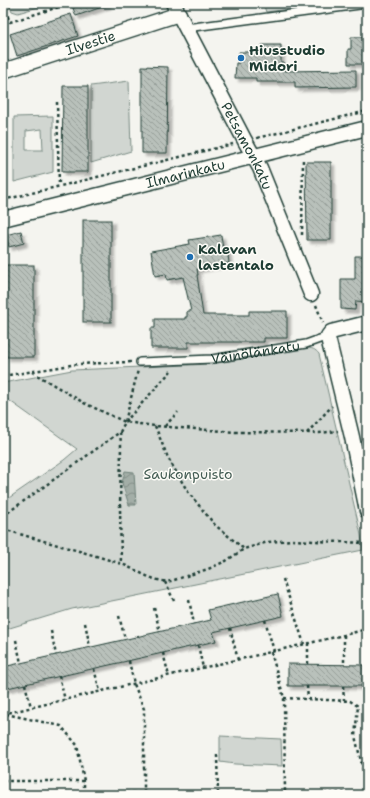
<svg xmlns="http://www.w3.org/2000/svg" width="370" height="798" font-family="'Shantell Sans',sans-serif">
<style>
.green{fill:#d1d6d1;stroke:#788a82;fill-rule:evenodd}
.water{fill:url(#water-waves);stroke:#6e8179}
.building{fill:url(#building-back-hatch);stroke:#1f3d34;filter:url(#shadow)}
.lines{fill:none;stroke-linecap:round;stroke-linejoin:round}
.service-casing{stroke:#1f3d34;stroke-width:10}
.minor-casing{stroke:#1f3d34;stroke-width:17}
.path{stroke:#1f3d34;stroke-width:2.5;stroke-dasharray:3 3;stroke-linecap:butt}
.service{stroke:#fdfcf7;stroke-width:7}
.minor{stroke:#fdfcf7;stroke-width:14}
.poi-dot{fill:#1f6fb2;stroke:#fdfcf7;stroke-width:1.5}
.labels{text-anchor:middle;dominant-baseline:central;stroke-width:3;stroke-linejoin:round;paint-order:stroke}
.street-label{font-size:14px;fill:#1f3d34;stroke:#fdfcf7}
.poi-label{font-size:14px;font-weight:bold;fill:#1f3d34;stroke:#fdfcf7;text-anchor:start}
.park-label{font-size:14px;fill:#435c53;stroke:#fdfcf7}
</style>
<defs>
<pattern id="water-waves" width="16" height="10" patternUnits="userSpaceOnUse"><rect width="16" height="10" fill="#a3aea7"/><path d="M0 5q4-4 8 0t8 0" fill="none" stroke="#848f89"/></pattern>
<pattern id="building-back-hatch" width="6" height="6" patternUnits="userSpaceOnUse"><rect width="6" height="6" fill="#b9c1bb"/><path d="M-1 5l2 2M0 0l6 6M5-1l2 2" fill="none" stroke="#969e99"/></pattern>
<filter id="shadow"><feDropShadow dx="3.5" dy="3.5" stdDeviation="1" flood-color="#0004"/></filter>
</defs>
<rect width="100%" height="100%" fill="#f4f4ef"/>
<filter id="ink" filterUnits="userSpaceOnUse"><feTurbulence type="fractalNoise" baseFrequency=".025" numOctaves="2"/><feDisplacementMap in="SourceGraphic" scale="8" xChannelSelector="R" yChannelSelector="G"/><feConvolveMatrix kernelMatrix="1 2 1 2 8 2 1 2 1" color-interpolation-filters="sRGB"/></filter>
<g filter="url(#ink)">
<!-- green -->
<g class="green">
<path d="M 8,3 L 52,3 L 18,13 L 12,11 Z"/>
<path d="M 263,3 L 335,3 L 266,12 Z"/>
<path d="M 129,81 L 131,151 L 91,163 L 91,86 Z"/>
<path d="M 53,116 L 53,172 L 14,182 L 14,117 ZM 42,129 L 43,150 L 26,150 L 26,131 Z"/>
<path d="M 306,348 C 312,348 315,349 319,354 L 361,535 L 363,550 L 72,609 L 3,630 L 3,502 L 64,460 L 77,449 L 3,396 L 3,383 L 72,370 L 211,364 Z"/>
<path d="M 220,736 L 281,739 L 282,766 L 235,764 L 220,762 Z"/>
</g>
<!-- water -->
<path class="water" d="M 125,471 L 134,472 L 136,505 L 129,505 L 122,483 Z"/>
<!-- building -->
<g class="building">
<path d="M 71,3 L 108,3 L 108,5 L 76,16 Z"/>
<path d="M 71,14 L 78,36 L 17,56 L 10,34 Z"/>
<path d="M 351,37 L 367,37 L 367,64 L 348,64 L 348,49 L 351,49 Z"/>
<path d="M 262,45 L 281,45 L 281,63 L 284,63 L 284,71 L 356,70 L 356,87 L 295,88 L 295,82 L 256,82 L 256,78 L 235,78 L 236,63 L 239,63 L 239,52 L 253,52 L 253,49 L 262,49 Z"/>
<path d="M 142,66 L 168,67 L 167,153 L 142,153 Z"/>
<path d="M 63,86 L 88,86 L 88,172 L 62,172 Z"/>
<path d="M 306,162 L 331,162 L 331,240 L 307,240 Z"/>
<rect x="83" y="220" width="28" height="102"/>
<path d="M 21,231 L 24,243 L 9,247 L 6,235 Z"/>
<path d="M 221,235 L 223,248 L 227,247 L 229,263 L 197,269 L 198,275 L 197,275 L 203,315 L 249,315 L 249,311 L 287,311 L 287,338 L 264,338 L 264,342 L 188,342 L 188,348 L 151,348 L 151,328 L 155,328 L 155,319 L 185,319 L 185,317 L 187,317 L 187,311 L 191,311 L 183,277 L 167,280 L 166,274 L 155,276 L 151,251 L 190,244 L 189,240 Z"/>
<path d="M 355,256 L 367,256 L 367,302 L 356,301 L 355,310 L 341,309 L 341,279 L 355,279 Z"/>
<rect x="6" y="265" width="28" height="92"/>
<path d="M 278,594 L 283,616 L 213,632 L 216,641 L 3,689 L 3,679 L 5,678 L 3,667 L 211,620 L 208,610 Z"/>
<path d="M 288,664 L 367,665 L 367,686 L 288,686 Z"/>
</g>
<g class="lines">
<defs>
<g id="service">
<path d="M 186,28 L 367,4"/>
<path id="s1" d="M 140,362 L 212,359 L 306,344 L 328,336"/>
</g>
<g id="minor">
<path id="s2" d="M 173,3 L 186,28 L 245,141 L 260,168 L 311,294"/>
<path id="s3" d="M 3,71 L 179,14"/>
<path id="s4" d="M 3,219 L 367,128"/>
<path d="M 367,323 L 331,332 L 328,336 L 328,338 L 352,437 L 367,511"/>
</g>
</defs>
<!-- service casing -->
<use href="#service" class="service-casing"/>
<!-- minor casing -->
<use href="#minor" class="minor-casing"/>
<!-- path -->
<g class="path">
<path d="M 3,5 L 10,22 L 65,5 L 64,3"/>
<path d="M 57,102 L 59,186"/>
<path d="M 257,138 L 367,111"/>
<path d="M 3,200 L 233,144"/>
<path d="M 302,235 L 303,158"/>
<path d="M 316,305 L 323,323"/>
<path d="M 32,372 L 84,403 L 125,422 L 155,426 L 236,432 L 319,433 L 338,431"/>
<path d="M 3,376 L 78,364 L 132,362"/>
<path d="M 125,422 L 171,371"/>
<path d="M 155,426 L 168,458 L 188,492 L 215,525 L 244,549"/>
<path d="M 165,426 L 178,412"/>
<path d="M 120,432 L 121,444 L 120,508 L 121,564"/>
<path d="M 307,433 L 332,406"/>
<path d="M 3,516 L 120,432 L 125,422 L 138,370"/>
<path d="M 3,529 C 42,541 81,551 119,563 C 137,569 152,583 171,581 L 208,569 L 226,561 L 244,549 L 268,542 L 291,540 L 365,543 L 367,542"/>
<path d="M 283,579 L 304,644"/>
<path d="M 165,582 L 175,603"/>
<path d="M 189,600 L 194,624"/>
<path d="M 154,608 L 160,632"/>
<path d="M 119,616 L 125,639"/>
<path d="M 265,620 L 274,651"/>
<path d="M 85,623 L 90,647"/>
<path d="M 230,628 L 238,660"/>
<path d="M 51,631 L 56,655"/>
<path d="M 344,635 L 344,665"/>
<path d="M 16,640 L 21,663"/>
<path d="M 198,645 L 203,668"/>
<path d="M 271,652 L 284,698 L 285,795"/>
<path d="M 163,653 L 169,676"/>
<path d="M 129,661 L 134,684 L 144,709 L 144,793"/>
<path d="M 308,664 L 308,644"/>
<path d="M 94,669 L 100,691"/>
<path d="M 59,676 L 65,700"/>
<path d="M 25,684 L 31,707"/>
<path d="M 307,686 L 308,699"/>
<path d="M 343,686 L 344,700"/>
<path d="M 284,698 L 350,701 L 358,706 L 355,736 L 366,782 L 366,795"/>
<path d="M 3,714 L 344,635 L 367,629"/>
<path d="M 6,714 L 61,726 L 77,745 L 84,781"/>
<path d="M 217,755 L 218,794"/>
<path d="M 3,781 L 84,781 L 84,795"/>
<path d="M 84,791 C 171,795 257,795 344,793 L 344,795"/>
</g>
<!-- service -->
<use href="#service" class="service"/>
<!-- minor -->
<use href="#minor" class="minor"/>
</g>
</g>
<!-- markers -->
<g class="poi-dot">
<circle cx="241" cy="58" r="4"/>
<circle cx="190" cy="257" r="4"/>
</g>
<g class="labels">
<!-- street labels -->
<g class="street-label">
<text stroke="none"><textPath href="#s3" startOffset="92">Ilvestie</textPath></text>
<text stroke="none"><textPath href="#s2" startOffset="161">Petsamonkatu</textPath></text>
<text stroke="none"><textPath href="#s4" startOffset="188">Ilmarinkatu</textPath></text>
<text stroke="none"><textPath href="#s1" startOffset="116">Väinölänkatu</textPath></text>
</g>
<!-- poi labels -->
<g class="poi-label">
<text x="249" y="50">Hiusstudio<tspan x="249" dy="16">Midori</tspan></text>
<text x="198" y="249">Kalevan<tspan x="198" dy="16">lastentalo</tspan></text>
</g>
<!-- park labels -->
<g class="park-label">
<text x="188" y="474">Saukonpuisto</text>
</g>
</g>
<!-- margin -->
<rect width="370" height="798" fill="none" stroke="#fdfcf7" stroke-width="16"/>
<rect x="8" y="8" width="354" height="782" fill="none" stroke="#1f3d34" stroke-width="1.5" filter="url(#ink)"/>
</svg>
